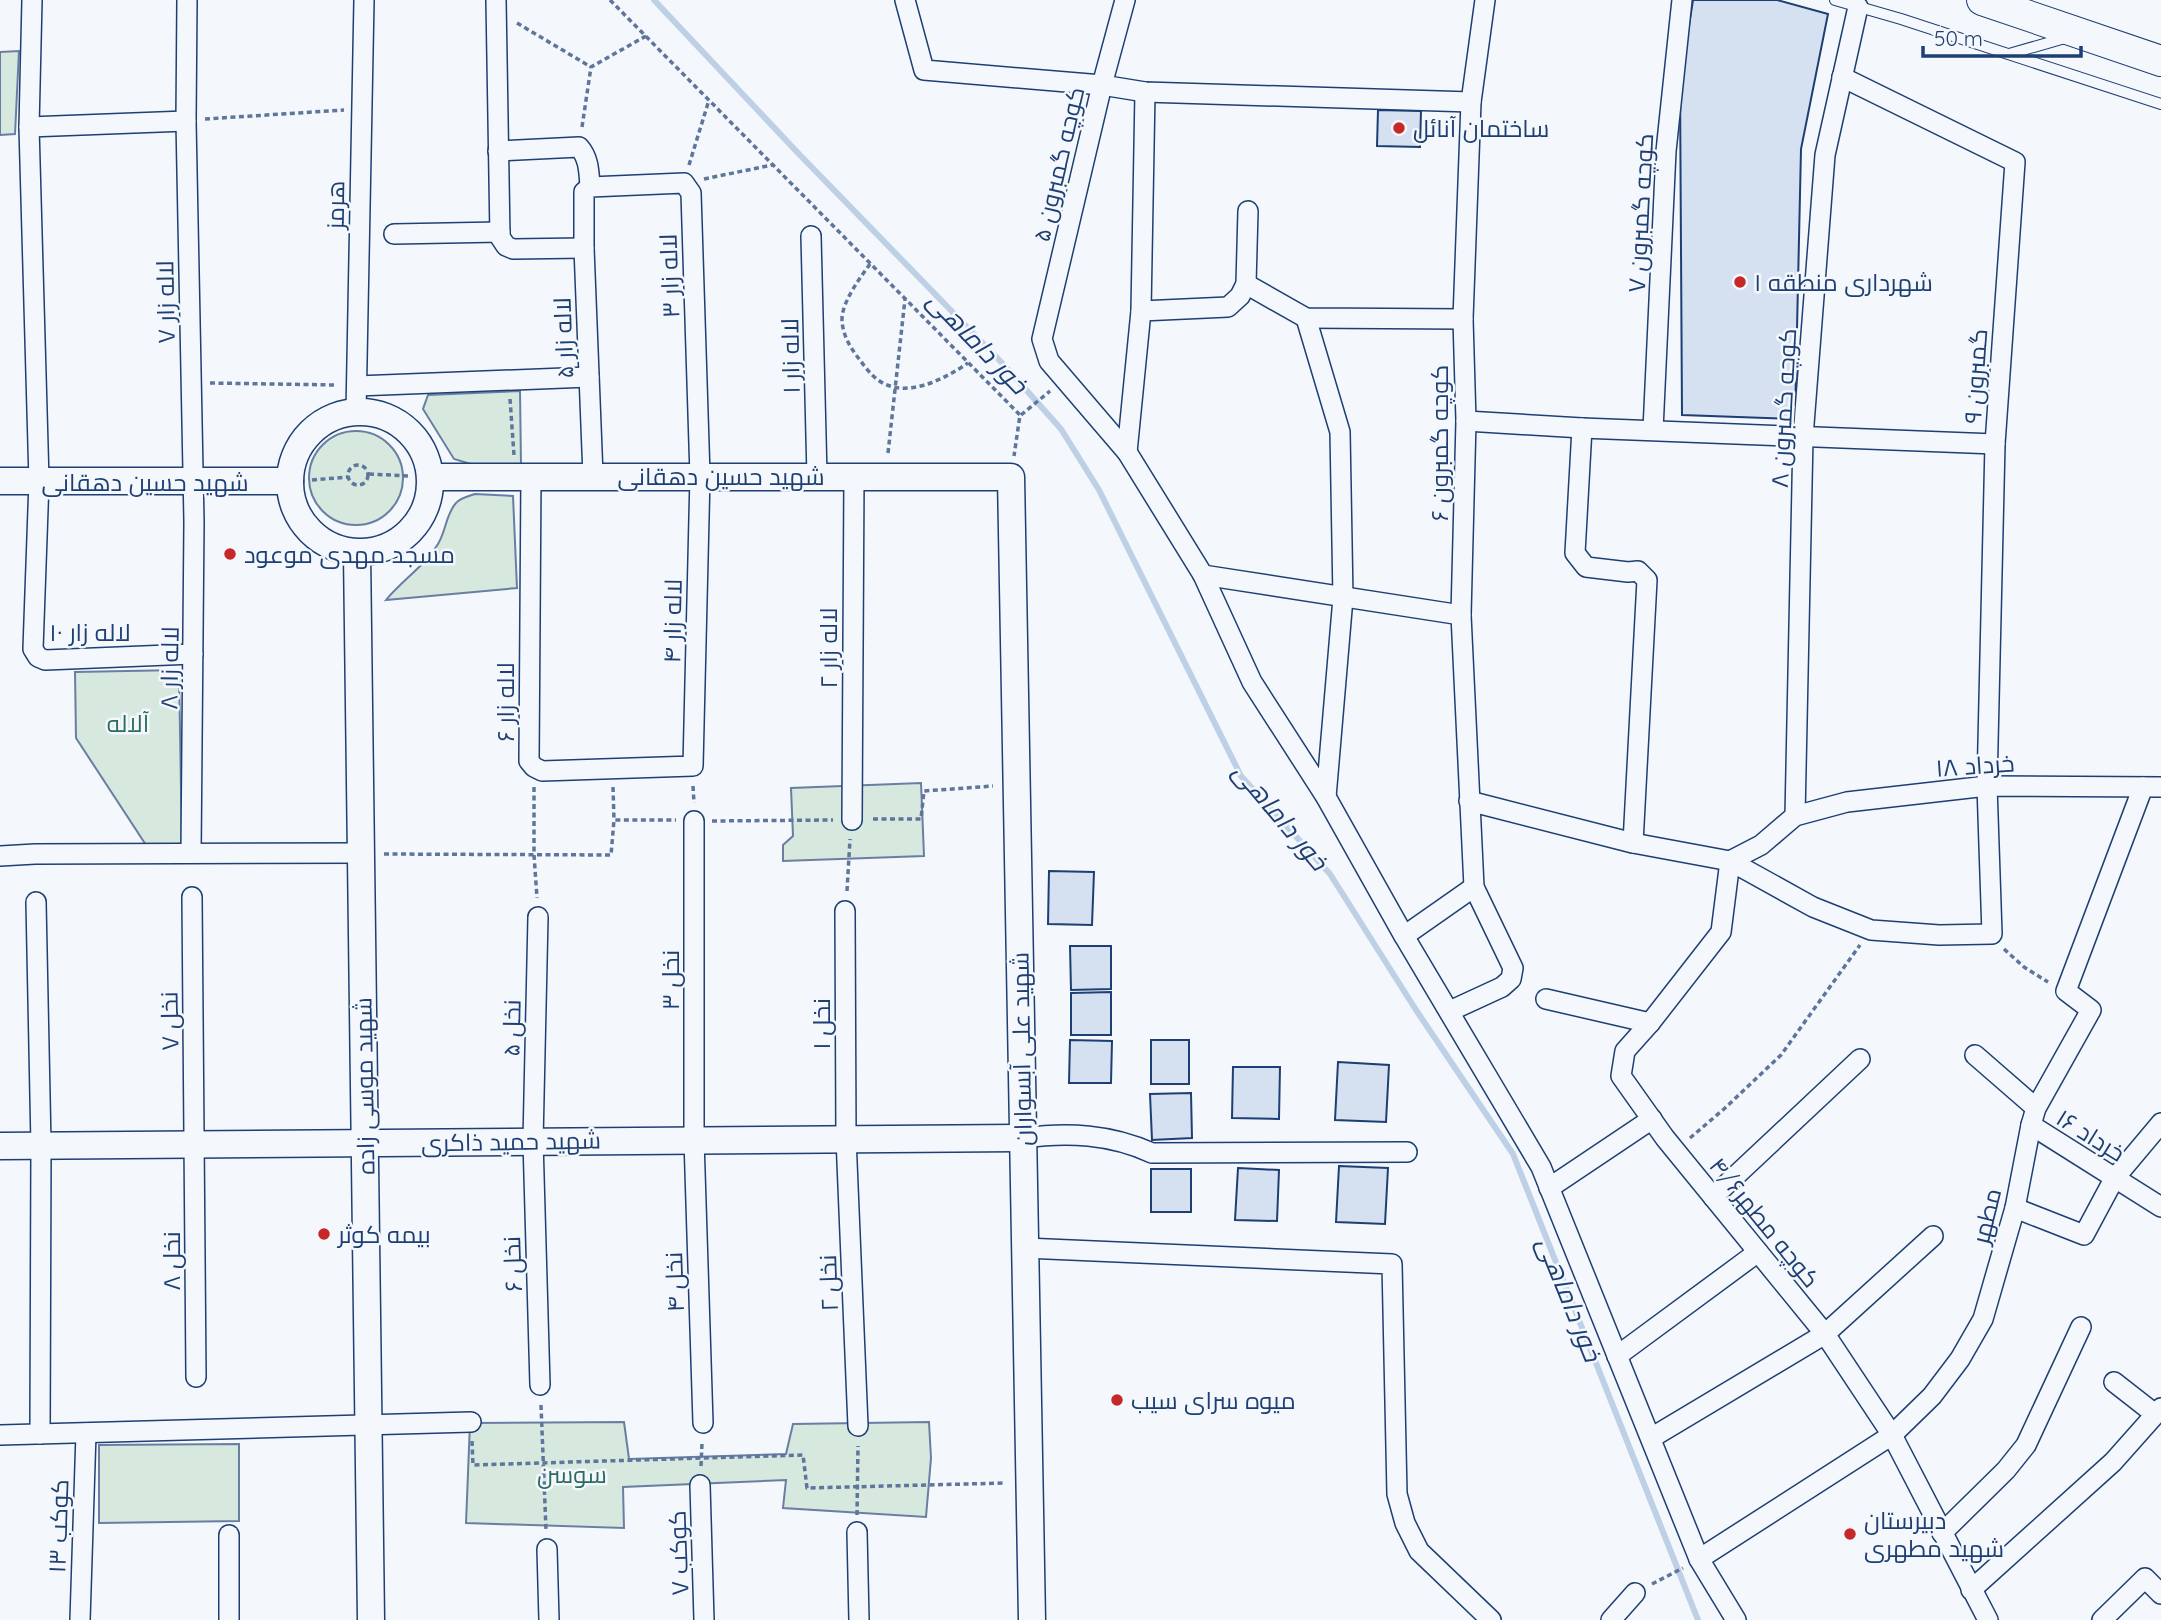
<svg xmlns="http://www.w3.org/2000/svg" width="2161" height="1620" font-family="Quicksand,Cairo,sans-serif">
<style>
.green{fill:#d7e8df;stroke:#687fa3;stroke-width:2}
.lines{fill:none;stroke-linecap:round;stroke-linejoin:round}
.stream{stroke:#bed0e5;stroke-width:6}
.building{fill:#d5e0f0;stroke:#1d3f73;stroke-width:2}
.lane-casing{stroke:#1d3f73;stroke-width:12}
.street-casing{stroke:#1d3f73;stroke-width:22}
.secondary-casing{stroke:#1d3f73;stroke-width:29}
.primary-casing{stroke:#1d3f73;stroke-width:32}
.path{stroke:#5e769c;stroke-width:3.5;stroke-dasharray:5 3.5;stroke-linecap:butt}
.lane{stroke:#f4f7fb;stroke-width:10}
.street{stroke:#f4f7fb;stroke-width:19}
.secondary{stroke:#f4f7fb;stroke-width:26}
.primary{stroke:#f4f7fb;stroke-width:30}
.poi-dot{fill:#c62828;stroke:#f4f7fb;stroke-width:2.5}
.labels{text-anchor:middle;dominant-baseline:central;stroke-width:5;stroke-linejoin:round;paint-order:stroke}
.poi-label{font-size:24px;fill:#1d3f73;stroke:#f4f7fb;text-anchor:start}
.street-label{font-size:24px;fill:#1d3f73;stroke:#f4f7fb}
.park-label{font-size:24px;fill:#2c6c60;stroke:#f4f7fb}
.water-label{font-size:26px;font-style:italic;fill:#1d3f73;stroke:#f4f7fb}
</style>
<rect width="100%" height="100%" fill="#f4f7fb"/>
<!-- green -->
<g class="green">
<path d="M 19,51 L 15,134 L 0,135 L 0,52 Z"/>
<path d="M 520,391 L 521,465 L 474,465 L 454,459 L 423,409 L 428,395 Z"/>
<circle cx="356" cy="478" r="47"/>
<path d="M 475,494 L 513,496 L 517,588 L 386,600 C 402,580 425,566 438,544 C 446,531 446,514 456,503 C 460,498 469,496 475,494 Z"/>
<path d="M 179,670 L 182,846 L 146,845 L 76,738 L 75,672 Z"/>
<path d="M 921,783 L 924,856 L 783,861 L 783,845 L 793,836 L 791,788 Z"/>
<path d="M 624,1422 L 629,1459 L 786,1454 L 793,1424 L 929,1422 L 931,1458 L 926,1517 L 783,1508 L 786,1480 L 623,1487 L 624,1528 L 466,1523 L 470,1423 Z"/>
<path d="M 239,1444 L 239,1521 L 99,1523 L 99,1445 Z"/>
</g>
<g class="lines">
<!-- stream -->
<path class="stream" d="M 654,0 L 798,153 L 1004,365 L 1061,429 L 1099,490 L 1241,776 L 1330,874 L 1416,1010 L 1513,1154 L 1698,1620"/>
</g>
<!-- building -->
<g class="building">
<path d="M 1693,0 L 1777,0 L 1828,14 L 1801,149 L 1795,419 L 1682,415 L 1680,83 Z"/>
<path d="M 1378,110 L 1421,111 L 1420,147 L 1377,146 Z"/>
<path d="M 1049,871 L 1094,872 L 1092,925 L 1048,924 Z"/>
<path d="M 1070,946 L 1111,946 L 1111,989 L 1071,990 Z"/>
<path d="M 1111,992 L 1111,1035 L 1071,1035 L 1071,993 Z"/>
<path d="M 1070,1040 L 1112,1041 L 1111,1083 L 1069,1083 Z"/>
<rect x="1151" y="1040" width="38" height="44"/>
<path d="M 1338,1062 L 1389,1065 L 1386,1122 L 1335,1120 Z"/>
<path d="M 1233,1067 L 1280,1067 L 1279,1119 L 1232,1118 Z"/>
<path d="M 1191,1093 L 1192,1138 L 1152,1140 L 1150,1094 Z"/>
<path d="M 1339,1166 L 1388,1168 L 1385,1224 L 1336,1222 Z"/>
<path d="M 1238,1168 L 1279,1170 L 1277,1221 L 1235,1220 Z"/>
<rect x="1151" y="1169" width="40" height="43"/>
</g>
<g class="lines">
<defs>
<g id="lane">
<path d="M 1835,0 L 1901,19 L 2161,104"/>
<path d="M 2009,54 L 2065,38"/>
</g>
<g id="street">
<path d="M 32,0 L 29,127 L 39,481 L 33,649 L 38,657 L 45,660 L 193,654"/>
<path d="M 187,0 L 186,121 L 194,522 L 191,853"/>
<path d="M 496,0 L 500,237 L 506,246 L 513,249 L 584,248"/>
<path d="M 905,0 L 924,70 L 1102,85 L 1145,92 L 1471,102"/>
<path d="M 1125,0 L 1102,85 L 1042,339 L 1049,361 L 1127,452 L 1203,575 L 1252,682 L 1326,797 L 1404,936 L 1541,1167 L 1699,1559 L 1736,1620"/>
<path d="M 1842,77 L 2015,162 L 1995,444 L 1987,786 L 1992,934 L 1939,935 L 1871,930 L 1813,907 L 1730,861 L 1721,932 L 1650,1023 L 1625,1051 L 1621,1076 L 1665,1138 L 1825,1334 L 1892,1435 L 1988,1620"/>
<path d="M 29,127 L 186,121"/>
<path d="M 498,151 L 579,147 C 589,158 589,172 590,187"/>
<path d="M 394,234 L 500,232"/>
<path d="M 811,236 L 817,476"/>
<path d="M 1246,284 L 1306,318 L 1463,319"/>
<path d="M 1141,311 L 1228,307 L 1240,296 L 1246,284 L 1248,211"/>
<path d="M 1306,318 L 1340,432 L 1343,598 L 1326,797"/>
<path d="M 357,386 L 589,377"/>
<path d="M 356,412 L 364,0"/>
<path d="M 1466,421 L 1582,428 L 1995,444"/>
<path d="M 1582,428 L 1575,553 L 1586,567 L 1628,572 L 1638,571 L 1647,580 L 1633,843"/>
<path d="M 1653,430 L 1666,151 L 1682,0"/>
<path d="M 1127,452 L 1141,311 L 1145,92"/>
<path d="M 531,476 L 529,761 L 534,767 L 542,771 L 693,766 L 700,476 L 691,193 L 684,183 L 590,187 L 584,192 L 584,248 L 593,476"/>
<path d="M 1203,575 L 1461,615"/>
<path d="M 1469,801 L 1633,843 L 1730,861 L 1761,845 L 1795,816 L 1847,802 L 1987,786 L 2161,787"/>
<path d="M 1795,816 L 1803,437 L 1825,155 L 1858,7"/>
<path d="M 852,820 L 854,476"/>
<path d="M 694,821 L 694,1140 L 703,1423"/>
<path d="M 0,856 L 35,854 L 361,853"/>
<path d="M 192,897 L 196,1377"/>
<path d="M 36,902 L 41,1145 L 40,1434"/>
<path d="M 845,911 L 846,1138 L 858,1426"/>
<path d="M 538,917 L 533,1141 L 540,1385"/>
<path d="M 1404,936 L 1474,887"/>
<path d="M 1546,999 L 1650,1023"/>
<path d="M 1450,1011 L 1502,987 L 1511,979 L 1513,968 L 1474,887 L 1461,615 L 1466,421 L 1463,319 L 1471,102 L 1485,0"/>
<path d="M 1975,1055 L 2036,1108"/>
<path d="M 2031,1125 L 2161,1207"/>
<path d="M 1023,1138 C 1068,1132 1110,1134 1152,1153 L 1407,1152"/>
<path d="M 1549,1188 L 1652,1119"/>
<path d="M 1713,1197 L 1860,1059"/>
<path d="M 2015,1208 L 2084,1235 L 2114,1179 L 2161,1123"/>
<path d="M 1025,1248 L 1392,1264 L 1397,1494 L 1405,1523 L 1419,1551 L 1491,1620"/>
<path d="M 1617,1356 L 1758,1252"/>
<path d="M 2114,1382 L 2155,1414"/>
<path d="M 0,1435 L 471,1422"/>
<path d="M 1651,1438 L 1825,1334 L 1933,1236"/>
<path d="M 700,1485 L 704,1620"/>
<path d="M 857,1532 L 859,1620"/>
<path d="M 1942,1533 L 2006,1470 L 2026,1445 L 2081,1327"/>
<path d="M 229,1535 L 229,1620"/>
<path d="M 547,1549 L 549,1620"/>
<path d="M 1699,1559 L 1892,1435 L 1932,1396 L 1960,1359 L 1983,1319 L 2015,1208 L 2031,1125 L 2036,1108 L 2091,1010 L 2066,991 L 2143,787"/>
<path d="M 1971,1590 L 2113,1462 L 2161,1408"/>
<path d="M 80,1620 L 86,1433"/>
<path d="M 1611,1620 L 1635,1593"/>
<path d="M 2102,1620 L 2145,1578 L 2161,1594"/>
</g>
<g id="secondary">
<circle cx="360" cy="482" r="70"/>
<path d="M 431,477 L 1011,477 L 1032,1620"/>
<path d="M 0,481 L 290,481"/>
<path d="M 357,553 L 371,1620"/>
<path d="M 0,1146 L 1023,1138"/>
</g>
<path id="primary" d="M 1982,0 L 2161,61"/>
</defs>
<!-- lane casing -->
<use href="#lane" class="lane-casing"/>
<!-- street casing -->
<use href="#street" class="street-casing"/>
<!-- secondary casing -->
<use href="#secondary" class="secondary-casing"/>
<!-- primary casing -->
<use href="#primary" class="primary-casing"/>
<!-- path -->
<g class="path">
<path d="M 610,0 L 1020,415 L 1014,456"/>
<path d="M 517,23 L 591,67"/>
<path d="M 205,119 L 344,110"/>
<path d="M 582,127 L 591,67 L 646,36"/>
<path d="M 689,165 L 709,100"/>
<path d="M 704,179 L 772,165"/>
<path d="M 870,264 C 860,278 841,303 842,321 C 843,336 851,349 860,360 C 865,367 871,375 878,380 C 906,400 944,379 968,363"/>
<path d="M 210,383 L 336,385"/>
<path d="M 510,399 L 514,455"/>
<path d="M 1021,415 L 1050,391"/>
<path d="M 888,453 L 905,299"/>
<circle cx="358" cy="475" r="10"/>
<path d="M 369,474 L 409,476"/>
<path d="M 312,480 L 348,477"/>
<path d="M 693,786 L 694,803"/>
<path d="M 534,787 L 534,855 L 537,898"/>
<path d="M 613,787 L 614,820"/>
<path d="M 873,819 L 921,819 L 924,791 L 993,786"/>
<path d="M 712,821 L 833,820"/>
<path d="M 384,854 L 611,855 L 614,820 L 676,820"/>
<path d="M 847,891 L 850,839"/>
<path d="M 2004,949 L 2024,967 L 2048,982"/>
<path d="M 1690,1138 L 1724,1109 L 1781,1055 L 1860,945"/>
<path d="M 541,1405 L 546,1530"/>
<path d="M 472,1441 L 473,1465 L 803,1455 L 807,1488 L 1006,1483"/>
<path d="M 701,1466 L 702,1443"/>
<path d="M 857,1515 L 858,1446"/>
<path d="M 1652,1584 L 1683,1568"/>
</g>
<!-- lane -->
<use href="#lane" class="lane"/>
<!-- street -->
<use href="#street" class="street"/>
<!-- secondary -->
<use href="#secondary" class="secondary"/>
<!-- primary -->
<use href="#primary" class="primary"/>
</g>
<!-- markers -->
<g class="poi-dot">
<circle cx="1399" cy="128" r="7"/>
<circle cx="1740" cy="282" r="7"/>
<circle cx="230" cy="554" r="7"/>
<circle cx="324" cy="1234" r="7"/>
<circle cx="1117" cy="1400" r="7"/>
<circle cx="1850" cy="1534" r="7"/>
</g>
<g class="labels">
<!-- poi labels -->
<g class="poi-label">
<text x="1413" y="128">ساختمان آنائل</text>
<text x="1754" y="282">شهرداری منطقه ۱</text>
<text x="244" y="554">مسجد مهدی موعود</text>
<text x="338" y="1234">بیمه کوثر</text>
<text x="1131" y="1400">میوه سرای سیب</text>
<text x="1864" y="1520">دبیرستان<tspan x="1864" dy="28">شهید مطهری</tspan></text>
</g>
<!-- street labels -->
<g class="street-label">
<text transform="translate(1058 164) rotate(-77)">کوچه گمبرون ۵</text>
<text transform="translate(335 205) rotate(-89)">هرمز</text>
<text transform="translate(1640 213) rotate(-87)">کوچه گمبرون ۷</text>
<text transform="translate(669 276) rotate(-92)">لاله زار ۳</text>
<text transform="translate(165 302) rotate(-91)">لاله زار ۷</text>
<text transform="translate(563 338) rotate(-92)">لاله زار ۵</text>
<text transform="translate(790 356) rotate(-91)">لاله زار ۱</text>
<text transform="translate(1975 376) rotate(-86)">گمبرون ۹</text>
<text transform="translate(1783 408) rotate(-87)">کوچه گمبرون ۸</text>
<text transform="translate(1439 443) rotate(-90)">کوچه گمبرون ۶</text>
<text x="721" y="476">شهید حسین دهقانی</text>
<text x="145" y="482">شهید حسین دهقانی</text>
<text transform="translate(672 621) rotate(-89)">لاله زار ۴</text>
<text x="90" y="632">لاله زار ۱۰</text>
<text transform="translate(828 648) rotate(-90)">لاله زار ۲</text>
<text transform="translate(169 668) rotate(-89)">لاله زار ۸</text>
<text transform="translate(505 702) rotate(-90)">لاله زار ۶</text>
<text transform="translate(1975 765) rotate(-4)">خرداد ۱۸</text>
<text transform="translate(670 980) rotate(-90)">نخل ۳</text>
<text transform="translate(169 1021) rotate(-91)">نخل ۷</text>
<text transform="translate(821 1024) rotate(-90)">نخل ۱</text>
<text transform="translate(511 1028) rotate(-89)">نخل ۵</text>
<text transform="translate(1021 1049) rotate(-91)">شهید علی آبسواران</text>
<text transform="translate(364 1086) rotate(-91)">شهید موسی زاده</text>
<text transform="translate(2091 1135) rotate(32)">خرداد ۱۶</text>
<text transform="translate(511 1141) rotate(-1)">شهید حمید ذاکری</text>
<text transform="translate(1986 1216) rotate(-76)">مطهر</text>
<text transform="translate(1765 1222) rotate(51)">کوچه مطهر۴/۶</text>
<text transform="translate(171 1261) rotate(-90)">نخل ۸</text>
<text transform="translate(512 1264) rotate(-92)">نخل ۶</text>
<text transform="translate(674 1282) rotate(-92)">نخل ۴</text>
<text transform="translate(828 1283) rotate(-92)">نخل ۲</text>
<text transform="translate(58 1526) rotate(-88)">کوکب ۱۳</text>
<text transform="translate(678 1553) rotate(-92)">کوکب ۷</text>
</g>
<!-- park labels -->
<g class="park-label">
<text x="128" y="723">آلاله</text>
<text x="572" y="1474">سوسن</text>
</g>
<!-- water labels -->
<g class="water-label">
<text transform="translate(978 342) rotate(46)">خور داماهی</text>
<text transform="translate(1281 816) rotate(50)">خور داماهی</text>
<text transform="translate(1570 1299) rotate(68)">خور داماهی</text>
</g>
</g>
<!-- scale -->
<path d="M1923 46v10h158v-10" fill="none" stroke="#1d3f73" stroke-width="3.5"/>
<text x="1934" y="46" font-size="21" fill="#1d3f73" stroke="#f4f7fb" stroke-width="5" paint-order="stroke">50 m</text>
</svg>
